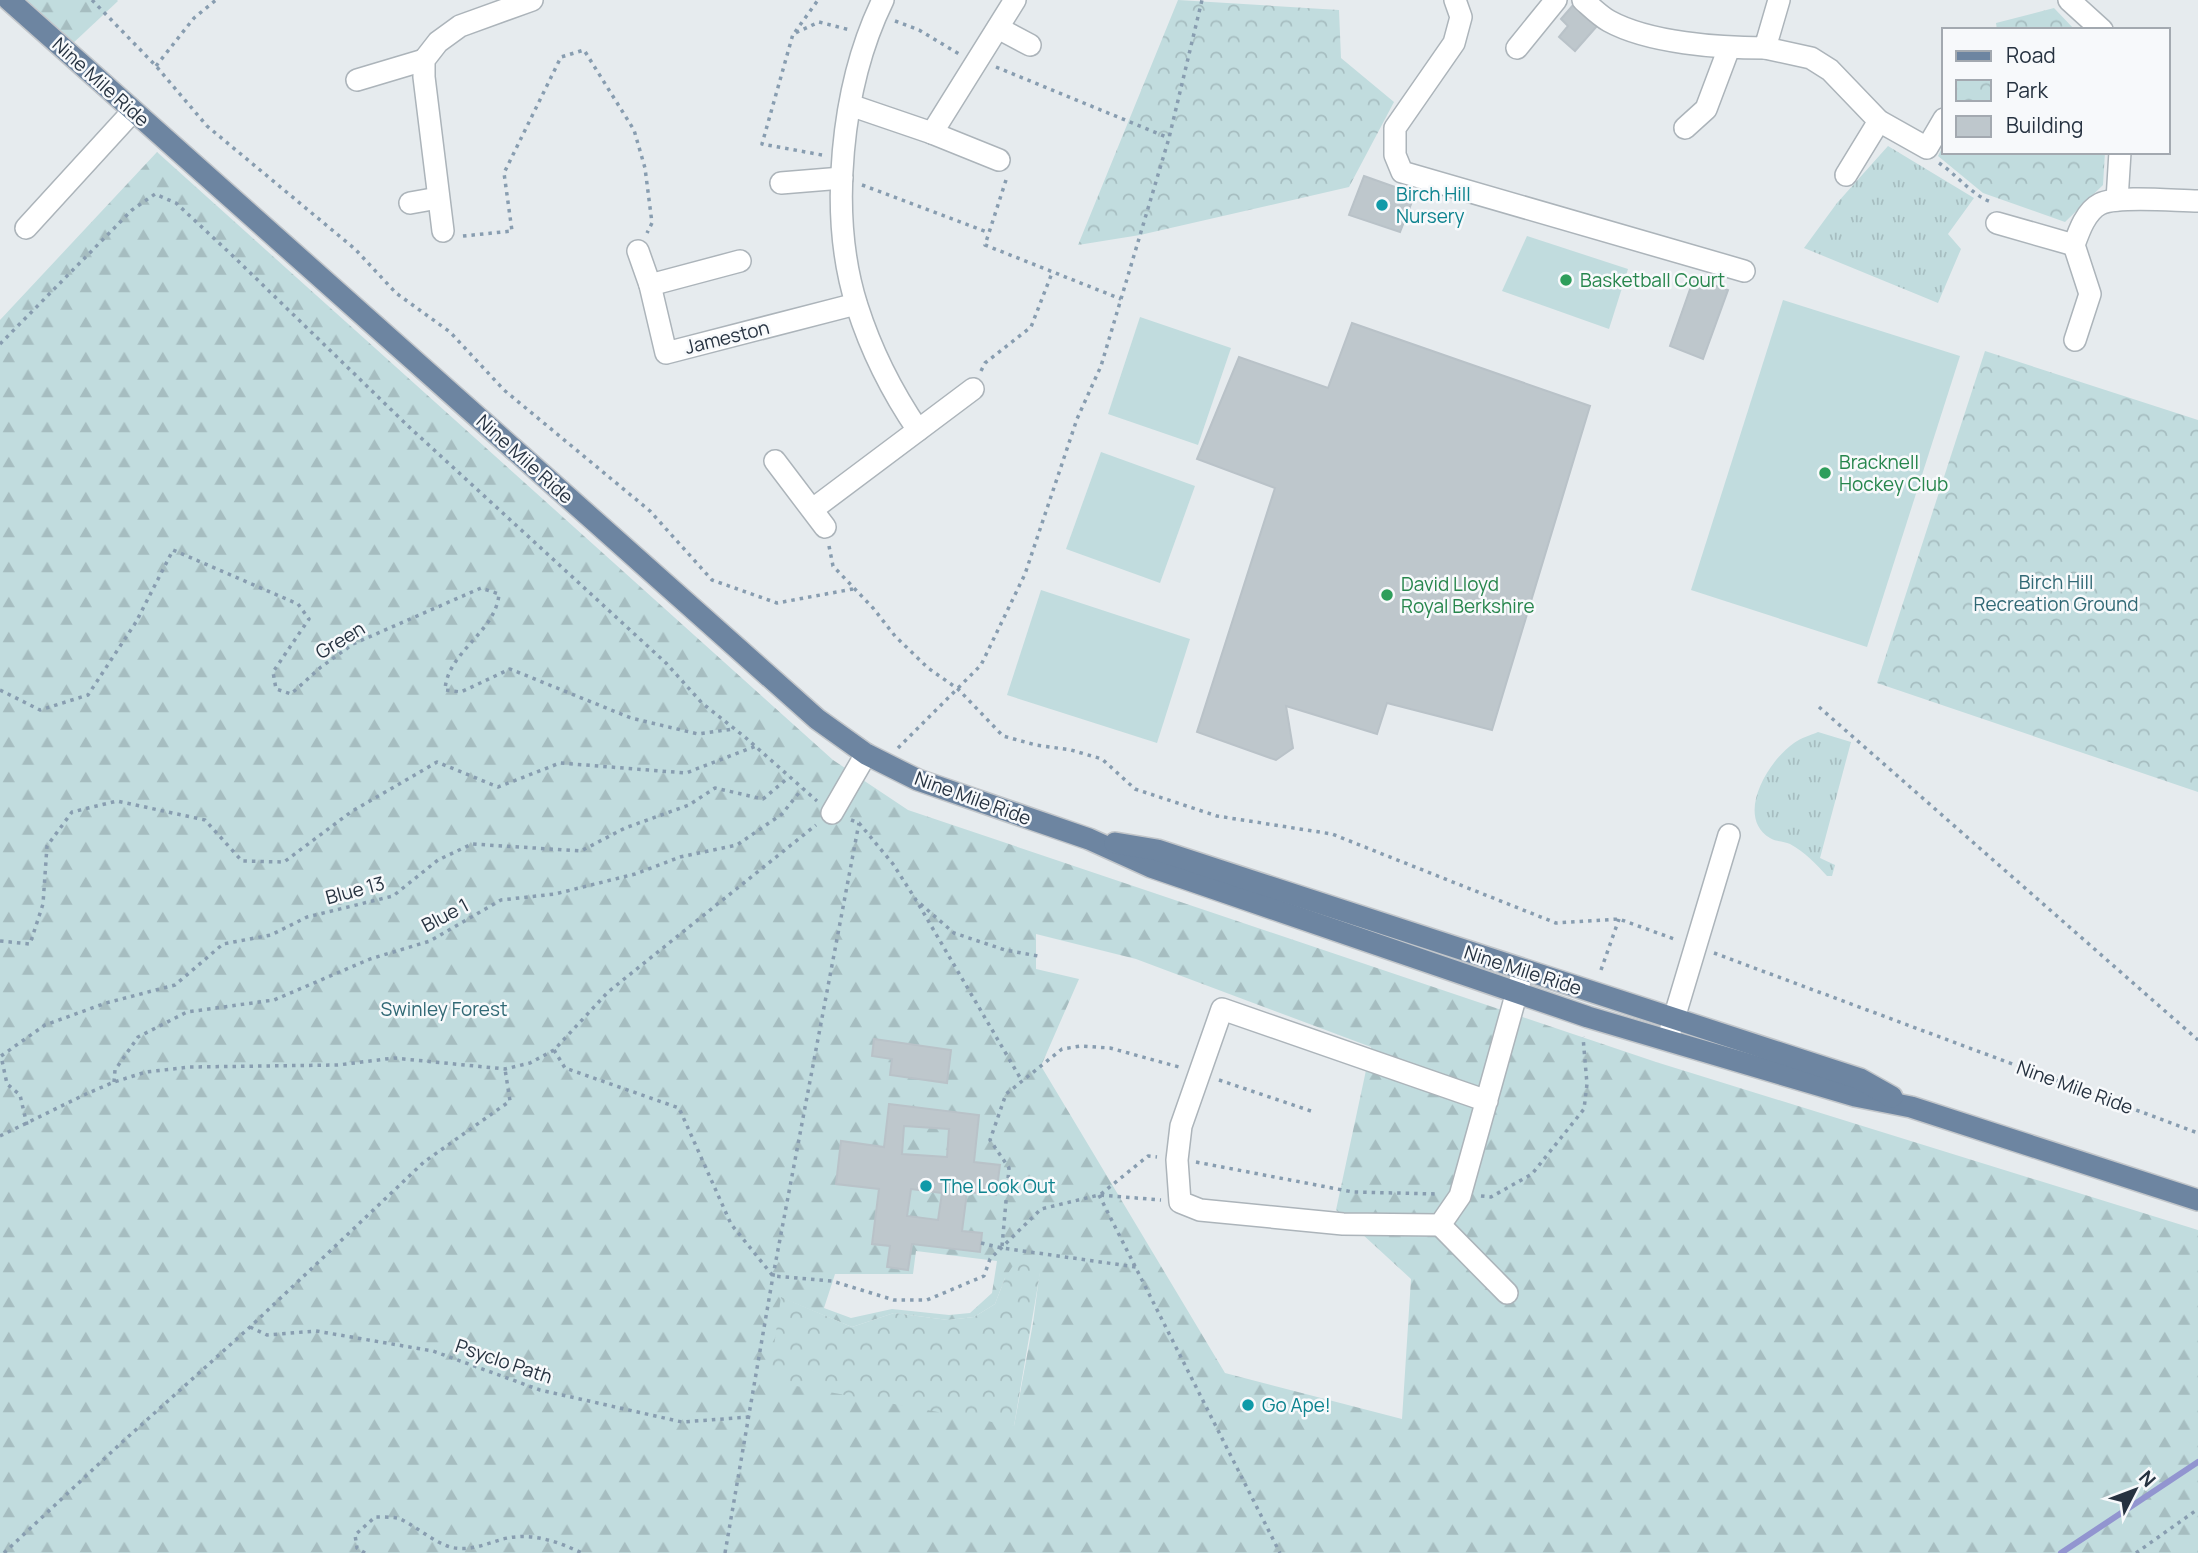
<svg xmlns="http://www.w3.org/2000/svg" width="2198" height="1553" font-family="Manrope,sans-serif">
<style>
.grass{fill:url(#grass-tufts)}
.forest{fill:url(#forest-firs);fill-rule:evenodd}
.park{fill:url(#park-crowns)}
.pitch{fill:#c1dcde}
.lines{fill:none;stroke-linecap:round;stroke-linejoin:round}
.stream{stroke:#9295d0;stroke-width:6}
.building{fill:#bec7cc;stroke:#b9c2c8;stroke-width:2;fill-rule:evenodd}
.minor-casing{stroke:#acb4ba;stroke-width:24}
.major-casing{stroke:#c2c6ca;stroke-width:24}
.path{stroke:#889db0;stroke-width:3.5;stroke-dasharray:3.5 5;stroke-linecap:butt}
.minor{stroke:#fff;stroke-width:21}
.major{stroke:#6d85a1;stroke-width:21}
.culture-dot{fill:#0f9aa8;stroke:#f7f9fb;stroke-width:2.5}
.leisure-dot{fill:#2e9e5b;stroke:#f7f9fb;stroke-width:2.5}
.labels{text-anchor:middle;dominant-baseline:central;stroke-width:5;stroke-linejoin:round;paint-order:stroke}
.street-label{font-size:19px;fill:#263240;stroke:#f7f9fb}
.culture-label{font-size:19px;fill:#0d838f;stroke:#f7f9fb;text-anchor:start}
.leisure-label{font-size:19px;fill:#27864d;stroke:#f7f9fb;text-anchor:start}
.park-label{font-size:19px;fill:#316975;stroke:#f7f9fb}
</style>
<defs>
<pattern id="grass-tufts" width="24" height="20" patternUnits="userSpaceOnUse" patternTransform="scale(1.75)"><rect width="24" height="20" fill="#c1dcde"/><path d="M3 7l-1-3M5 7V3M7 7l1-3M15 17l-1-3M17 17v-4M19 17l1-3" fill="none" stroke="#a6bdc0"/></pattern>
<pattern id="forest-firs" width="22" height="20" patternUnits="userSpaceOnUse" patternTransform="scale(1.75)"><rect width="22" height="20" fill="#c1dcde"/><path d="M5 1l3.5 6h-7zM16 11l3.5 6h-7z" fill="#a6bdc0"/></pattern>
<pattern id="park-crowns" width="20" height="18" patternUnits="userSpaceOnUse" patternTransform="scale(1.75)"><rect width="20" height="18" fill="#c1dcde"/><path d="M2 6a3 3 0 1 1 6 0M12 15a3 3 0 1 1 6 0" fill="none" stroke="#a6bdc0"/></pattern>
</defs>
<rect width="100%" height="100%" fill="#e6ebee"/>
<!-- grass -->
<g class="grass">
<path d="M 1888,146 L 1974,198 L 1948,234 L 1961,249 L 1938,303 L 1804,248 L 1837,203 Z"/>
<path d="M 1818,732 L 1851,742 L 1820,858 L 1835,865 L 1832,876 L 1827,876 C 1816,864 1805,852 1790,844 C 1784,841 1776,842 1770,838 C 1734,816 1769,760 1794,743 C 1801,738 1811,735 1818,732 Z"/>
</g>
<!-- forest -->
<g class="forest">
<path d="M 20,0 L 117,0 L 118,1 L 70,46 Z"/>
<path d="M 157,152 L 833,760 L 908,810 L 1656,1062 L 2198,1230 L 2198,1553 L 0,1553 L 0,320 ZM 1036,934 L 1136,959 L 1371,1047 L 1336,1210 L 1411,1279 L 1402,1419 L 1225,1373 L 1041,1066 L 1079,979 L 1036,969 ZM 916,1251 L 997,1261 L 992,1293 L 970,1313 L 949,1315 L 892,1309 L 851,1318 L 824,1308 L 835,1274 L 913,1274 ZM 1041,1262 L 1033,1323 L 1014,1426 L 782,1298 L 852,1327 L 894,1313 L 948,1320 L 974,1317 L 995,1304 L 1005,1278 Z"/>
</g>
<!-- park -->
<g class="park">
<path d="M 1178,0 L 1339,10 L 1341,58 L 1394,102 L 1349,187 L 1140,235 L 1078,245 Z"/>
<path d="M 2054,8 L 2075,30 L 1997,30 L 1996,23 Z"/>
<path d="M 1944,144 L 1944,152 L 2105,152 L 2103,185 L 2065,222 L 1983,193 L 1938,156 Z"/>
<path d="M 1985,351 L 2198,420 L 2198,792 L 1877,683 Z"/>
<path d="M 1016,1261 L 1042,1261 L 1014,1426 L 769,1381 L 781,1297 L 852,1327 L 894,1313 L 948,1320 L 974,1317 L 995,1304 L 1005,1278 Z"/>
</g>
<!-- pitch -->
<g class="pitch">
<path d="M 1527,236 L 1628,269 L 1609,329 L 1502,291 Z"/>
<path d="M 1783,300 L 1960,356 L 1867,647 L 1691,590 Z"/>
<path d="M 1140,317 L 1231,348 L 1198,445 L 1108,414 Z"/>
<path d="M 1101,452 L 1195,486 L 1160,583 L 1066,549 Z"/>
<path d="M 1041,590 L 1190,639 L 1157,743 L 1007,695 Z"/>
</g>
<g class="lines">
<!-- stream -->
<path class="stream" d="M 2061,1553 L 2198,1462"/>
</g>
<!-- building -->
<g class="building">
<path d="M 1574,4 L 1597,26 L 1575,51 L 1559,37 L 1568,26 L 1561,19 Z"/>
<path d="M 1364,176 L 1415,194 L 1400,232 L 1349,215 Z"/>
<path d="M 1694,278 L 1728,290 L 1703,359 L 1670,346 Z"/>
<path d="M 1352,323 L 1590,406 L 1492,730 L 1387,703 L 1377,734 L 1286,706 L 1293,748 L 1276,760 L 1197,732 L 1275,488 L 1197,459 L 1239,357 L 1328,388 Z"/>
<path d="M 874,1039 L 951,1050 L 947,1083 L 890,1075 L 892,1059 L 872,1056 Z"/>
<path d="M 889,1104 L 979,1115 L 974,1162 L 1000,1165 L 996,1195 L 967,1192 L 962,1231 L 982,1233 L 980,1252 L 912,1244 L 908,1270 L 887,1267 L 890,1246 L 872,1244 L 879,1189 L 836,1184 L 841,1141 L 884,1147 ZM 904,1126 L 949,1129 L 947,1157 L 902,1154 ZM 911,1189 L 942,1193 L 938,1220 L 907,1216 Z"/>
</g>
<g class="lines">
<defs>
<g id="minor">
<path d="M 883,0 C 841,86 828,215 857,306 C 871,350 892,392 918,430"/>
<path d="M 1455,0 L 1461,17 L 1454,43 L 1395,128 L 1395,155 L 1402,172 L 1744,271"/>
<path d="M 1583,0 C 1591,7 1600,16 1609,21 C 1649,43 1719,48 1765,48 L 1779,0"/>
<path d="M 2069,0 L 2102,30"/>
<path d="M 998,28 L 1030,45"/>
<path d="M 1517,48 L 1556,0"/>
<path d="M 1765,48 L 1811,58 L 1830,70 L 1879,121 L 1927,148 L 1944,119"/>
<path d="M 357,80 L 424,60"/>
<path d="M 850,105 L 932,133 L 999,160"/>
<path d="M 1685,128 L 1706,109 L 1729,48"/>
<path d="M 932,133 L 1015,0"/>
<path d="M 1846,175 L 1879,121"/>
<path d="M 781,183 L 842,178"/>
<path d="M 2117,200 L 2120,152"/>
<path d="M 410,203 L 438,198"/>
<path d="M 1997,223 L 2074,245"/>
<path d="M 26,228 L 133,111"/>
<path d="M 443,231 L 424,77 L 424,60 L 438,42 L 460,26 L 532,0"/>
<path d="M 638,251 L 650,285 L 666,353 L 856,304"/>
<path d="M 650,285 L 740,261"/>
<path d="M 2075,340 L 2090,294 L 2074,245 C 2079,231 2086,211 2100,204 C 2118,195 2176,201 2198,201"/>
<path d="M 775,461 L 825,527"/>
<path d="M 813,509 L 973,389"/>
<path d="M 832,813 L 866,754"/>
<path d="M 1669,1035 L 1729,835"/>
<path d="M 1487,1101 L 1222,1009 L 1181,1126 L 1177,1160 L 1180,1202 L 1200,1210 L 1343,1224 L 1440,1225 L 1460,1196 L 1523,970"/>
<path d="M 1440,1225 L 1507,1293"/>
</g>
<g id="major">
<path d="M 9,0 L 817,719 L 866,754 L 918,780 L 1089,839 L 1151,867 L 1588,1017 L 1855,1096 L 1911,1107 L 2198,1200"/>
<path d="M 1115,843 L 1157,850 L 1860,1079 L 1892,1097"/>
</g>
</defs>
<!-- minor casing -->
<use href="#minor" class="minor-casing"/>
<!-- major casing -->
<use href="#major" class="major-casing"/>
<!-- path -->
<g class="path">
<path d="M 92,0 L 156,66 L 207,126 L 355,249 L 396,293 L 450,332 L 504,390 L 650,511 L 712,580 L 777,603 L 853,589"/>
<path d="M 895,21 L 919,30 L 959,54"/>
<path d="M 795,32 L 818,0"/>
<path d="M 156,66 L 194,18 L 216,0"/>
<path d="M 996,67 L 1169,138"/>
<path d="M 822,155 L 762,144 L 793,34 L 819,22 L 850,30"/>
<path d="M 1939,163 C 1957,175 1972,195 1991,202"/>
<path d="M 1006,180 L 985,245 L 1121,299"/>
<path d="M 862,185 L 987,232"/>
<path d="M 463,236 L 512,231 L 504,173 L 561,57 L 584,50 L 634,130 L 645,168 L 652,223 L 647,233"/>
<path d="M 0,344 L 132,210 L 155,194 L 176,203 L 234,257 L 408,426 L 666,663 L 702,703 L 746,738 L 817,801"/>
<path d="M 981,371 L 985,363 L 1031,327 L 1052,273"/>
<path d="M 829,546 L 833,566 L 873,608 L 895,636 L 928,668 L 958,689 L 1003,736 L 1036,745 L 1071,750 L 1102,759 L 1135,789 L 1217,816 L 1332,834 L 1556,923 L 1619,919 L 1677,940"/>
<path d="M 0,690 L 40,710 L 88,695 L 136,622 L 173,550 L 298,604 L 309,619 L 273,672 L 276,689 L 291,694 L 321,667 L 353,644 L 481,588 L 499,594 C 496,632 447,652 445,690 L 461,692 L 510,669 L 631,718 L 698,734 L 733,729"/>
<path d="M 1819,707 L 2198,1040"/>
<path d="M 898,748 L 981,665 L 1025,574 L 1077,419 L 1101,366 L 1169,138 L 1202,0"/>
<path d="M 851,820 L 859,823 L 893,864 L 916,900 L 954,933 L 1005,950 L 1038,956"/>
<path d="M 919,905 L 1022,1081"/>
<path d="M 0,941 L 30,944 L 43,904 L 47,846 L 72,812 L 117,801 L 205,820 L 242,861 L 284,862 L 351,812 L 437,762 L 498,787 L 560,763 L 686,773 L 756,746"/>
<path d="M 1714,953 L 2198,1133"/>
<path d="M 1601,970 L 1619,919"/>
<path d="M 554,1050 L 565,1068 L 679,1108 L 731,1224 L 773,1276 L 832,1281 L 894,1300 L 927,1300 L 984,1276 L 990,1259 L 1041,1209 L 1099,1195 L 1161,1200"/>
<path d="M 1219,1080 L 1311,1111"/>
<path d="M 114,1082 L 115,1070 L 138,1037 L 187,1012 L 274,1000 L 370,959 L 430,941 L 501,900 L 555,894 L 635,874 L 680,857 L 737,845 L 782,814 L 802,789"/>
<path d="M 27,1125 L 20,1095 L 7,1084 L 1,1056 L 45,1025 L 106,1003 L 175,985 L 223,944 L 271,935 L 307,917 L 393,896 L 438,860 L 472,844 L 581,851 L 625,828 L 689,805 L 715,788 L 763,799 L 789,777"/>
<path d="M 0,1136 L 86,1094 L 114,1082 L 146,1072 L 190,1067 L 338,1065 L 394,1058 L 505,1069 L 530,1063 L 554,1050 L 608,992 L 816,825"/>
<path d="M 1196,1162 L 1353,1192 L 1438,1194"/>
<path d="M 1101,1194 L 1148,1156 L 1157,1157"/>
<path d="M 1099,1195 L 1280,1553"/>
<path d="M 1481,1196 L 1491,1197 L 1532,1174 L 1584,1109 L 1587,1084 L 1583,1037"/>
<path d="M 981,1243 L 1002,1248 L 1136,1267"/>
<path d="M 1002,1246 L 1009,1168 L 990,1140 L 1006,1094 L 1062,1049 L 1081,1046 L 1110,1048 L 1179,1067"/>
<path d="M 250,1327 L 267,1335 L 316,1331 L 433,1351 L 540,1390 L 682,1422 L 749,1417"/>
<path d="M 4,1553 L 119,1445 L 250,1327 L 424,1162 L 510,1101 L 505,1069"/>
<path d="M 365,1553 L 357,1548 L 355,1535 L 375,1517 C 382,1517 391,1517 397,1518 C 411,1522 431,1541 450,1547 C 468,1552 486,1544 503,1539 C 532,1532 556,1541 582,1553"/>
<path d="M 725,1553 L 773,1276 L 859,823"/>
<path d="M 2136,1553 L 2198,1509"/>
</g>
<!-- minor -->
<use href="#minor" class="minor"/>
<!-- major -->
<use href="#major" class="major"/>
</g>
<!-- markers -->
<g class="culture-dot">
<circle cx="1382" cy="205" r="7"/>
<circle cx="926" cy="1186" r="7"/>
<circle cx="1248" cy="1405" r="7"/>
</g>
<g class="leisure-dot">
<circle cx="1566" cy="280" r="7"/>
<circle cx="1825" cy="473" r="7"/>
<circle cx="1387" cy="595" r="7"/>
</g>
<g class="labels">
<!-- street labels -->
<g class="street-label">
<text transform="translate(101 82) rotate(42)">Nine Mile Ride</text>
<text transform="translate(727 337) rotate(-14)">Jameston</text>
<text transform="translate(525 459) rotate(42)">Nine Mile Ride</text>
<text transform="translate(340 640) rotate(-31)">Green</text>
<text transform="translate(973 798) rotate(20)">Nine Mile Ride</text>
<text transform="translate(355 890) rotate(-15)">Blue 13</text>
<text transform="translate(445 915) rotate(-28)">Blue 1</text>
<text transform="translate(1523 970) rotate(18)">Nine Mile Ride</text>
<text transform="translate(2075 1087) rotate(20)">Nine Mile Ride</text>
<text transform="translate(504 1361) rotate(19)">Psyclo Path</text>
</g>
<!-- culture labels -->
<g class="culture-label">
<text x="1396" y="194">Birch Hill<tspan x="1396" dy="22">Nursery</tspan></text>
<text x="940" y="1186">The Look Out</text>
<text x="1262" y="1405">Go Ape!</text>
</g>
<!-- leisure labels -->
<g class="leisure-label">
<text x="1580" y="280">Basketball Court</text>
<text x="1839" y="462">Bracknell<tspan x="1839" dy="22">Hockey Club</tspan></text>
<text x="1401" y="584">David Lloyd<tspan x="1401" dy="22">Royal Berkshire</tspan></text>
</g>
<!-- park labels -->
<g class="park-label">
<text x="2056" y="582">Birch Hill<tspan x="2056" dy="22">Recreation Ground</tspan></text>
<text x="444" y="1009">Swinley Forest</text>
</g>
</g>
<!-- legend -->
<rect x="1942" y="28" width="228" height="126" fill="#f7f9fb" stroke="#a3a9b0" stroke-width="2"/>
<rect x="1956" y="51" width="35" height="10" fill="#6d85a1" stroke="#a3a9b0" stroke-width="2"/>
<text x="2006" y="63" font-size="21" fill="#263240">Road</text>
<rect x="1956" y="80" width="35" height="21" fill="url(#park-crowns)" stroke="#a3a9b0" stroke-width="2"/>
<text x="2006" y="98" font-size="21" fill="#263240">Park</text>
<rect x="1956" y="116" width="35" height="21" fill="#bec7cc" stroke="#a3a9b0" stroke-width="2"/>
<text x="2006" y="133" font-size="21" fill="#263240">Building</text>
<!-- north arrow -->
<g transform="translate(2135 1490) rotate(48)" stroke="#f7f9fb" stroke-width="5" paint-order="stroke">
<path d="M0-5L12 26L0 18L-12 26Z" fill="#263240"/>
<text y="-10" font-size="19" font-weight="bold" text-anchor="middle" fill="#263240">N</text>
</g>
</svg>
